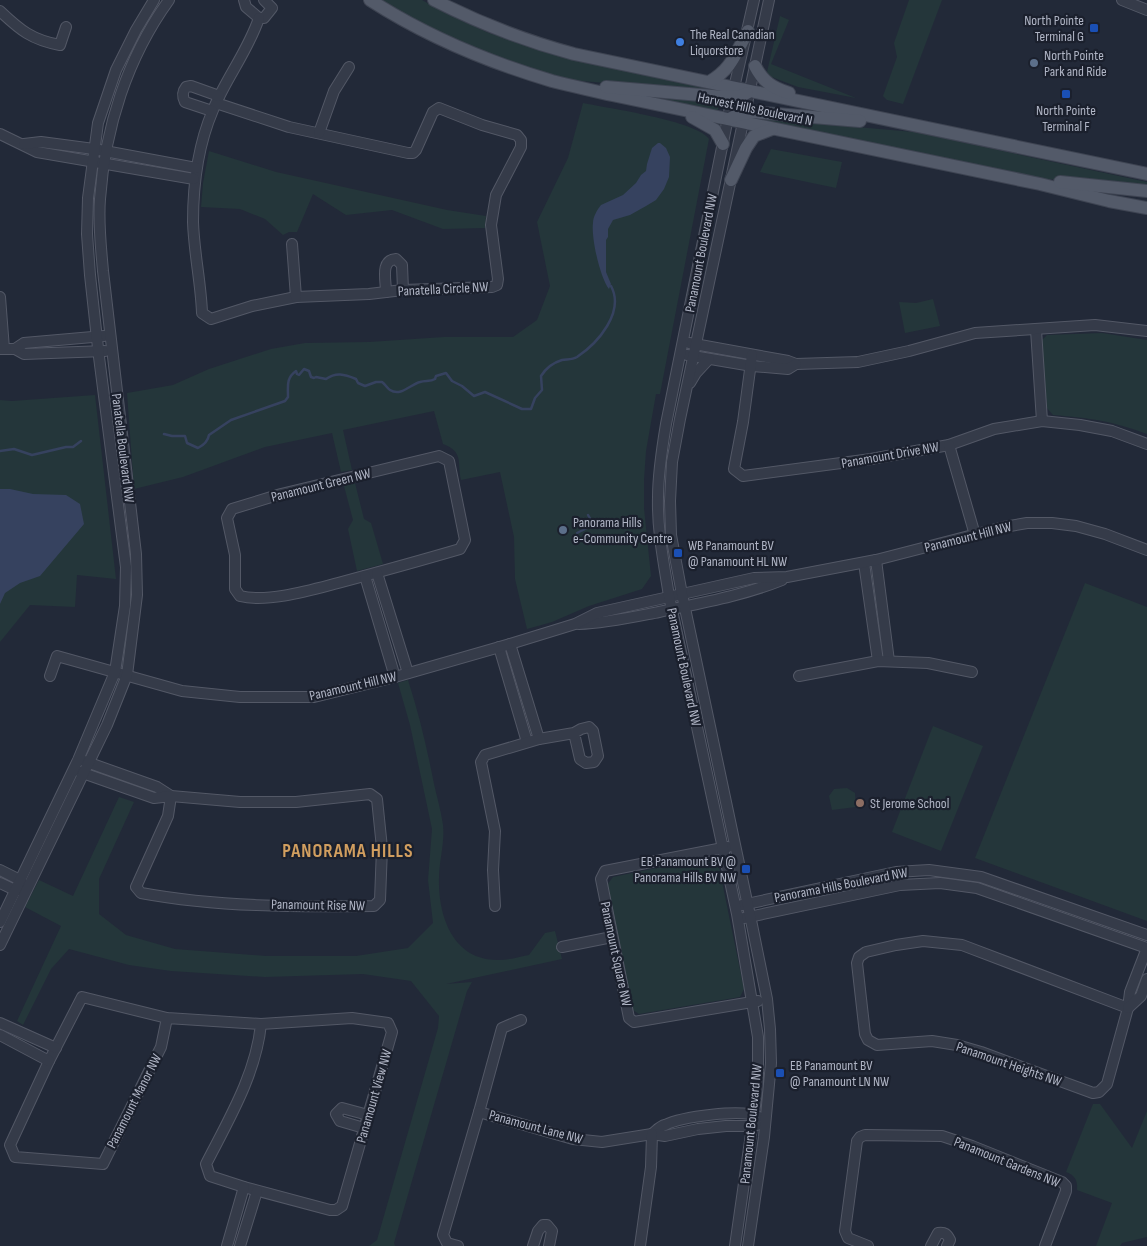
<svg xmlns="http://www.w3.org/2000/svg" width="1147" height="1246" font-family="'Sofia Sans Condensed',sans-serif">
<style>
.green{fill:#24363a}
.water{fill:#36425f}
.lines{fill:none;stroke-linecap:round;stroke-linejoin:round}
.stream{stroke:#36425f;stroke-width:2.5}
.minor-casing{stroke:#535866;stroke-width:12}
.major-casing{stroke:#3e4452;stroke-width:14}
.minor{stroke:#353b49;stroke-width:10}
.major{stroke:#535a69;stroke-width:12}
.transit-dot{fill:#1a4fb4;stroke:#1b202d;stroke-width:2}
.shop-dot{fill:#3f7fe0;stroke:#1b202d;stroke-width:2}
.service-dot{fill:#5c6f8a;stroke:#1b202d;stroke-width:2}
.education-dot{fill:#8d6e63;stroke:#1b202d;stroke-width:2}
.labels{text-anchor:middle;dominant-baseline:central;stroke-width:4.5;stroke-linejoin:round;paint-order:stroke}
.poi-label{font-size:14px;fill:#b0b5c5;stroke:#1b202d;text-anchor:start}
.street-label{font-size:14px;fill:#b0b5c5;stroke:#1b202d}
.district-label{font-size:19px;font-weight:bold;letter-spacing:1px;fill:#d19e5f;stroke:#1b202d}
</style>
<rect width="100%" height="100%" fill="#222938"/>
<!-- green -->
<g class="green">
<path d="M 377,0 L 422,0 L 447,14 L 489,33 L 547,52 L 705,88 L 705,91 L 569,80 L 502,62 L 451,40 Z"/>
<path d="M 909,0 L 942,0 L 903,104 L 887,100 L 883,96 L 897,57 L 894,43 Z"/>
<path d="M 780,16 L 789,20 L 771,64 L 856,98 L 798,87 L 769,76 L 767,72 Z"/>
<path d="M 664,98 L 720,101 L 717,114 L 662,100 Z"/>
<path d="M 583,103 C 607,108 698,121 709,139 L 660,394 L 656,394 L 646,451 L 644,480 L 644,508 L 651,576 L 642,589 L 589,606 L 552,622 L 527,629 L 515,579 L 514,537 L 500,472 L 461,480 C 457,462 464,452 443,444 L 434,411 L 343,430 L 352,470 L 341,472 L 332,433 L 265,447 L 183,477 L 134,489 L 127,393 L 173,385 L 209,369 L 271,349 L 305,343 L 369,342 L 444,337 L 513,337 L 537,320 L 550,286 L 537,222 L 568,158 Z"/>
<path d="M 765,119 L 914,132 L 1147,182 L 1147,188 L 1072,180 L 1038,179 L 764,123 Z"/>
<path d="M 771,149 L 842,162 L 836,188 L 760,172 Z"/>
<path d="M 209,151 L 276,172 L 447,210 L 486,216 L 485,228 L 443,229 L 392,210 L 346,215 L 313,194 L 297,232 L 289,232 L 283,235 L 265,219 L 240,209 L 201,207 L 203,183 Z"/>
<path d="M 933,299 L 940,326 L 905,333 L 899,302 L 916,303 Z"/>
<path d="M 1102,333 L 1147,340 L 1147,434 C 1112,421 1090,418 1053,415 L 1047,408 L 1041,341 L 1047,335 Z"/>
<path d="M 95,395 L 116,579 L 77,575 L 75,607 L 30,605 L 0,642 L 0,400 L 12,401 Z"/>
<path d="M 355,483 L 364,519 L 371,523 L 383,564 L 357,571 L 348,529 L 353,520 L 344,486 Z"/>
<path d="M 1085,583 L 1147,607 L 1147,921 L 975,858 Z"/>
<path d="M 408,680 C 419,714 427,748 434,784 C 437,797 441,811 443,825 C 445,842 439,861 439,878 C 438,916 453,961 499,960 C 509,960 519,957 529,955 L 545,933 L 555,931 L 562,959 L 446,984 L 472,982 L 467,991 L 394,1243 L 395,1246 L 369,1246 L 377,1240 L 438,1028 L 439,1016 L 411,981 L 363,974 L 265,977 L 171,971 L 129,965 L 69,949 L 51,969 L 23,1025 L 17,1021 L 61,926 L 25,907 L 39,880 L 73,896 L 119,797 L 134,802 L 99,879 L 99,914 L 126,935 L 175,949 L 266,956 L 356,956 L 408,948 L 433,923 L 428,880 L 432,829 L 410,725 L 398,683 Z"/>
<path d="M 933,726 L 983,746 L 941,851 L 892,832 Z"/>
<path d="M 847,788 L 855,793 L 856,807 L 832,810 L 829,796 L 834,789 Z"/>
<path d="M 710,857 L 718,862 L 744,989 L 740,997 L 639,1014 L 633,1010 L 607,885 L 613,877 Z"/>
<path d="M 1093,1104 L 1100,1104 L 1132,1148 L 1147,1111 L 1147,1237 L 1122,1243 L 1120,1246 L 1096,1246 L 1112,1203 L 1077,1190 C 1078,1181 1075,1175 1066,1172 Z"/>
</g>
<!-- water -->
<g class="water">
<path d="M 658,143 L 660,143 L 666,148 L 670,157 L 669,177 L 664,189 L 656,200 L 646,206 L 630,215 L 613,220 L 608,229 L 608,237 L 606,240 L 606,272 L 611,284 L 609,289 C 600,278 591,237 593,223 C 593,217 597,210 601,205 L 623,195 L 636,183 L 641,175 L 646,171 L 647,164 L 652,148 Z"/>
<path d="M 0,489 L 10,489 L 33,494 L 66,495 L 80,504 L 84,524 L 40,576 L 20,583 L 5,593 L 0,604 Z"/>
</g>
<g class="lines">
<!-- stream -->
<g class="stream">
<path d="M 164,434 L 172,436 L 185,436 L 187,443 L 198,448 C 204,445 208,441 209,435 L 231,420 L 285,401 L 288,397 C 288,386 286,378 296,371 L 297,374 L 299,375 L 304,369 L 309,371 L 311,377 L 314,378 L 316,377 L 326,379 C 336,372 344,374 356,379 L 358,383 L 365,386 L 376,382 L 382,382 C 385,384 387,388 390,390 C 401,397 411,384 420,382 C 425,380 430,382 435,379 L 436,376 L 446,373 L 452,381 L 462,386 L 474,396 L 485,392 L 522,409 L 531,409 L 535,398 L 542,390 L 541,376 C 546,368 552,363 562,360 C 567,359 572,360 577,357 C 598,343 625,312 611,286"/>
<path d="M 0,451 L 14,449 L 32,455 L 66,447 L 73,447 L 81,441"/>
<path d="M 577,533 L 585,529 L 592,522 L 588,515"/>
</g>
<defs>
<g id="minor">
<path d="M 244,0 L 246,7 L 259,18"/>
<path d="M 1122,0 L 1147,10"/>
<path d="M 0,11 C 20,30 32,40 60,45 L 66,27"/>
<path d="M 259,18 L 264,18 L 272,8 L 264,0"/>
<path d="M 216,103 L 289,127 L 408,153 L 413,153 L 416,150 L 433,112 L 439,108 L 482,125 L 517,135 L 521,140 L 521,147 L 496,195 L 491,225 L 498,279 L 497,285 L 492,287 L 403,290 L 369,294 L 296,297 L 252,306 L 211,319 L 202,313 C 201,283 194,253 193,222 C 193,184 198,145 213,110 C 226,78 248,51 259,18"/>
<path d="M 212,111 L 185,102 C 182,96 182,92 186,87 L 191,86 L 219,96"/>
<path d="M 319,133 L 334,91 L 349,67"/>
<path d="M 0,134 L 37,152 L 194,179"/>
<path d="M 24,144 L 41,142 L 94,149 L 196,168"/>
<path d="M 292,244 L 296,297"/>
<path d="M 386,292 C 386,280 380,260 396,259 L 402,265 L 403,290"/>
<path d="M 0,297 L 4,349"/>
<path d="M 1036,330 L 1042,421"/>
<path d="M 689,343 L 788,361 L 796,364 L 858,362 L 909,351 L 975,333 L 1095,325 L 1147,331"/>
<path d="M 0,349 L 15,349 L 24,354 L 105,351"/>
<path d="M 15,349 L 24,343 L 104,336"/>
<path d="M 687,355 L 752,366 L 788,369 L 796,364"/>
<path d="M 752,355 L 743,422 L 734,469 L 743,476 L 871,459 L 949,445 L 994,429 L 1042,421 L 1080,425 L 1112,431 L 1147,444"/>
<path d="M 690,383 L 696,373 L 709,359"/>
<path d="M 949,445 L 975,535"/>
<path d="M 439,456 L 449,461 L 465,540 L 460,549 C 419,561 379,572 338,583 C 311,590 267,603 240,596 L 235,589 L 235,555 L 227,518 L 232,509 L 281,494 Z"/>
<path d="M 876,560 L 889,661"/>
<path d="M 864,563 L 878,661"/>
<path d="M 377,573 L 408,673"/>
<path d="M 365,576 L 395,677"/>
<path d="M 579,624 C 606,623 633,617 659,612 C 701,603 742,596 782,580"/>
<path d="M 510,644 L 539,739"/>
<path d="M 499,647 L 527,742"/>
<path d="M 50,676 L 57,656 L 182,691 L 240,697 L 314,697 L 395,677 L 510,644 L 575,624 L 597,613 L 754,578 L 787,577 L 876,560 L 1004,527 L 1027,523 L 1052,523 L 1076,526 L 1105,534 L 1147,550"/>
<path d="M 799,676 L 878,661 L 928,663 L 972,672"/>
<path d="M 84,761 L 157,787 L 171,796"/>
<path d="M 80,772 L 154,798 L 171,796 L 240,802 L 296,802 L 370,794 L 377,799 L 382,848 L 380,900 L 374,906 C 296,907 217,907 141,893 L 136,887 L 168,816 L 171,796"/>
<path d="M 728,847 L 605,871 L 601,879 L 629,1018 L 634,1022 L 758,1001"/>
<path d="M 0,870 L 20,880 L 23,884"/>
<path d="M 0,883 L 15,890 L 21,890"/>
<path d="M 742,905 L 896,872 L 929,870 L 981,877 L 1147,935"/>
<path d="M 495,906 L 493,870 L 495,831 L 481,762 L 485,755 L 539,739 L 574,733 L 581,729 L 589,727 L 593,731 L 598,756 L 594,762 L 586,763 L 580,759 L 574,733"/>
<path d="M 744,918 L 900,885 L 940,883 L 977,888 L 1147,948"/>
<path d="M 0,922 L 78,760 L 115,672 L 125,606 L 126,567 L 99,357 L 90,275 L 87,234 L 88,198 L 98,123 L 116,70 L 136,30 L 154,0"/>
<path d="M 0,945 L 107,725 L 127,675 L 137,595 L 136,554 L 103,271 C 101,247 98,223 100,199 C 105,128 127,58 169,0"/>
<path d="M 562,947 L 612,937"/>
<path d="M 1128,1008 L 962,945 L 923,941 L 896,945 L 866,952 L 859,957 L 857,963 L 865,1034 L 868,1040 L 877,1045 L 932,1041 L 957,1045 L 981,1052 L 1093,1093 L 1099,1092 L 1107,1084 L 1128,1008 L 1130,992 L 1147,948"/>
<path d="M 1128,1008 L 1141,996 L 1147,979"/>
<path d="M 167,1018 L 161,1047 L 103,1164 L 15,1157 L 10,1145 L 49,1061 L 82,997 L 167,1018 L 261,1024 L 352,1018 L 388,1023 L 392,1032 L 342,1206 L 336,1210 L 330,1210 L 244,1187 L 210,1176 L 206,1164 C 229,1119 256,1074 261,1024"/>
<path d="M 0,1023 L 56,1048"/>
<path d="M 0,1035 L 49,1061"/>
<path d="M 479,1112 L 502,1028 L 521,1020"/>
<path d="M 364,1128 L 340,1121 L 336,1114 L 342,1108 L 368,1115"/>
<path d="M 652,1134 C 656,1131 660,1126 665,1125 C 681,1117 743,1108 759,1117"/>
<path d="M 227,1246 L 244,1187"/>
<path d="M 240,1246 L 257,1191"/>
<path d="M 458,1246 L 447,1243 L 443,1235 L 479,1112 L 573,1139 L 602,1142 L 652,1134 L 665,1136 L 698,1129 L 726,1126 L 753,1126 L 757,1125"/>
<path d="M 533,1246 L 538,1231 L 543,1225 L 547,1225 L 552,1231 L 549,1246"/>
<path d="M 640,1246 L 651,1167 L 652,1134"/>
<path d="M 735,1246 L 758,1085 L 758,1037 L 737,914 L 669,596 C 664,564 657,530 658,497 C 658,473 662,448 666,424 L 734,88 L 754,0"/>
<path d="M 748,1246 L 764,1137 L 771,1063 L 770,1029 L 767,999 L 752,925 L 682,594 L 671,535 L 670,501 L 672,462 L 680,419 L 769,0"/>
<path d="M 868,1246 L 848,1238 L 845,1231 L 857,1141 L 860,1137 L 865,1135 L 942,1136 L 972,1146 L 1062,1182 L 1066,1186 L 1066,1191 L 1045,1246"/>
<path d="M 931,1246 L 938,1233 C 945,1232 947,1234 950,1240 L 947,1246"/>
</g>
<g id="major">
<path d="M 370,0 C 426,36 488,62 552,81 C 571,86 592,90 612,95 L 1040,184 L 1109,201 L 1147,208"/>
<path d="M 434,0 C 479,23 525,41 574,54 L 1147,174"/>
<path d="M 755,66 C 763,82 773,88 789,93"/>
<path d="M 709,82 C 732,69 735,54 748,31"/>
<path d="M 606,87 L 724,97 L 741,96 L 747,93"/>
<path d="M 692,117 L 715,130 L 723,144"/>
<path d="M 729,119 L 737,115 L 753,112 L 860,121"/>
<path d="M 731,180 L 746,148 L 754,136 L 772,129"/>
<path d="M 1060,182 L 1147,191"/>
</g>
</defs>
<!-- minor casing -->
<use href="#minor" class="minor-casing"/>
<!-- major casing -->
<use href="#major" class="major-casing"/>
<!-- minor -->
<use href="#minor" class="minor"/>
<!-- major -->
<use href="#major" class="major"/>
</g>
<!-- markers -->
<g class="transit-dot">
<rect x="1089" y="23" width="10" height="10" rx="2.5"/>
<rect x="1061" y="89" width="10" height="10" rx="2.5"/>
<rect x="673" y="548" width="10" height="10" rx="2.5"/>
<rect x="741" y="864" width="10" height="10" rx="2.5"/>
<rect x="775" y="1068" width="10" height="10" rx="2.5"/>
</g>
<circle class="shop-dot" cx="680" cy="42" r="5"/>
<g class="service-dot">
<circle cx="1034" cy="63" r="5"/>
<circle cx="563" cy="530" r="5"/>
</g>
<circle class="education-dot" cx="860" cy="803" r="5"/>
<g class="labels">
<!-- poi labels -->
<g class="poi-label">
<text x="1084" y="20" text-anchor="end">North Pointe<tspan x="1084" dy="16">Terminal G</tspan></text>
<text x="690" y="34">The Real Canadian<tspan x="690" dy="16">Liquorstore</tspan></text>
<text x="1044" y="55">North Pointe<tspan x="1044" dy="16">Park and Ride</tspan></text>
<text x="1066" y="110" text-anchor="middle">North Pointe<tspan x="1066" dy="16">Terminal F</tspan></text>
<text x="573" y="522">Panorama Hills<tspan x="573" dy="16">e-Community Centre</tspan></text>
<text x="688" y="545">WB Panamount BV<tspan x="688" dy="16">@ Panamount HL NW</tspan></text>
<text x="870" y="803">St Jerome School</text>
<text x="736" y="861" text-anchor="end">EB Panamount BV @<tspan x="736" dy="16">Panorama Hills BV NW</tspan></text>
<text x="790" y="1065">EB Panamount BV<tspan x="790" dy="16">@ Panamount LN NW</tspan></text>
</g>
<!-- street labels -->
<g class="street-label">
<text transform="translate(755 109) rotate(12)">Harvest Hills Boulevard N</text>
<text transform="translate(701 253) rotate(-79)">Panamount Boulevard NW</text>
<text transform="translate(443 289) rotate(-3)">Panatella Circle NW</text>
<text transform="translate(123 448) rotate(83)">Panatella Boulevard NW</text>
<text transform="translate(890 455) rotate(-10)">Panamount Drive NW</text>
<text transform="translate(321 485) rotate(-14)">Panamount Green NW</text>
<text transform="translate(968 537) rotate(-14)">Panamount Hill NW</text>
<text transform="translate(684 667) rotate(78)">Panamount Boulevard NW</text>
<text transform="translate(353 686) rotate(-13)">Panamount Hill NW</text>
<text transform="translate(841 885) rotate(-11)">Panorama Hills Boulevard NW</text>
<text transform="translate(318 905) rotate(1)">Panamount Rise NW</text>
<text transform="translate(616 954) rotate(78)">Panamount Square NW</text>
<text transform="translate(1009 1064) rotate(19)">Panamount Heights NW</text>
<text transform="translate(374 1096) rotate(-74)">Panamount View NW</text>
<text transform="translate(134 1101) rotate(-63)">Panamount Manor NW</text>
<text transform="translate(751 1124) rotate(-84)">Panamount Boulevard NW</text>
<text transform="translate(536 1127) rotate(15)">Panamount Lane NW</text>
<text transform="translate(1007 1162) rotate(22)">Panamount Gardens NW</text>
</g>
<!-- district labels -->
<g class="district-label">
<text x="348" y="851">PANORAMA HILLS</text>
</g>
</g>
</svg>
